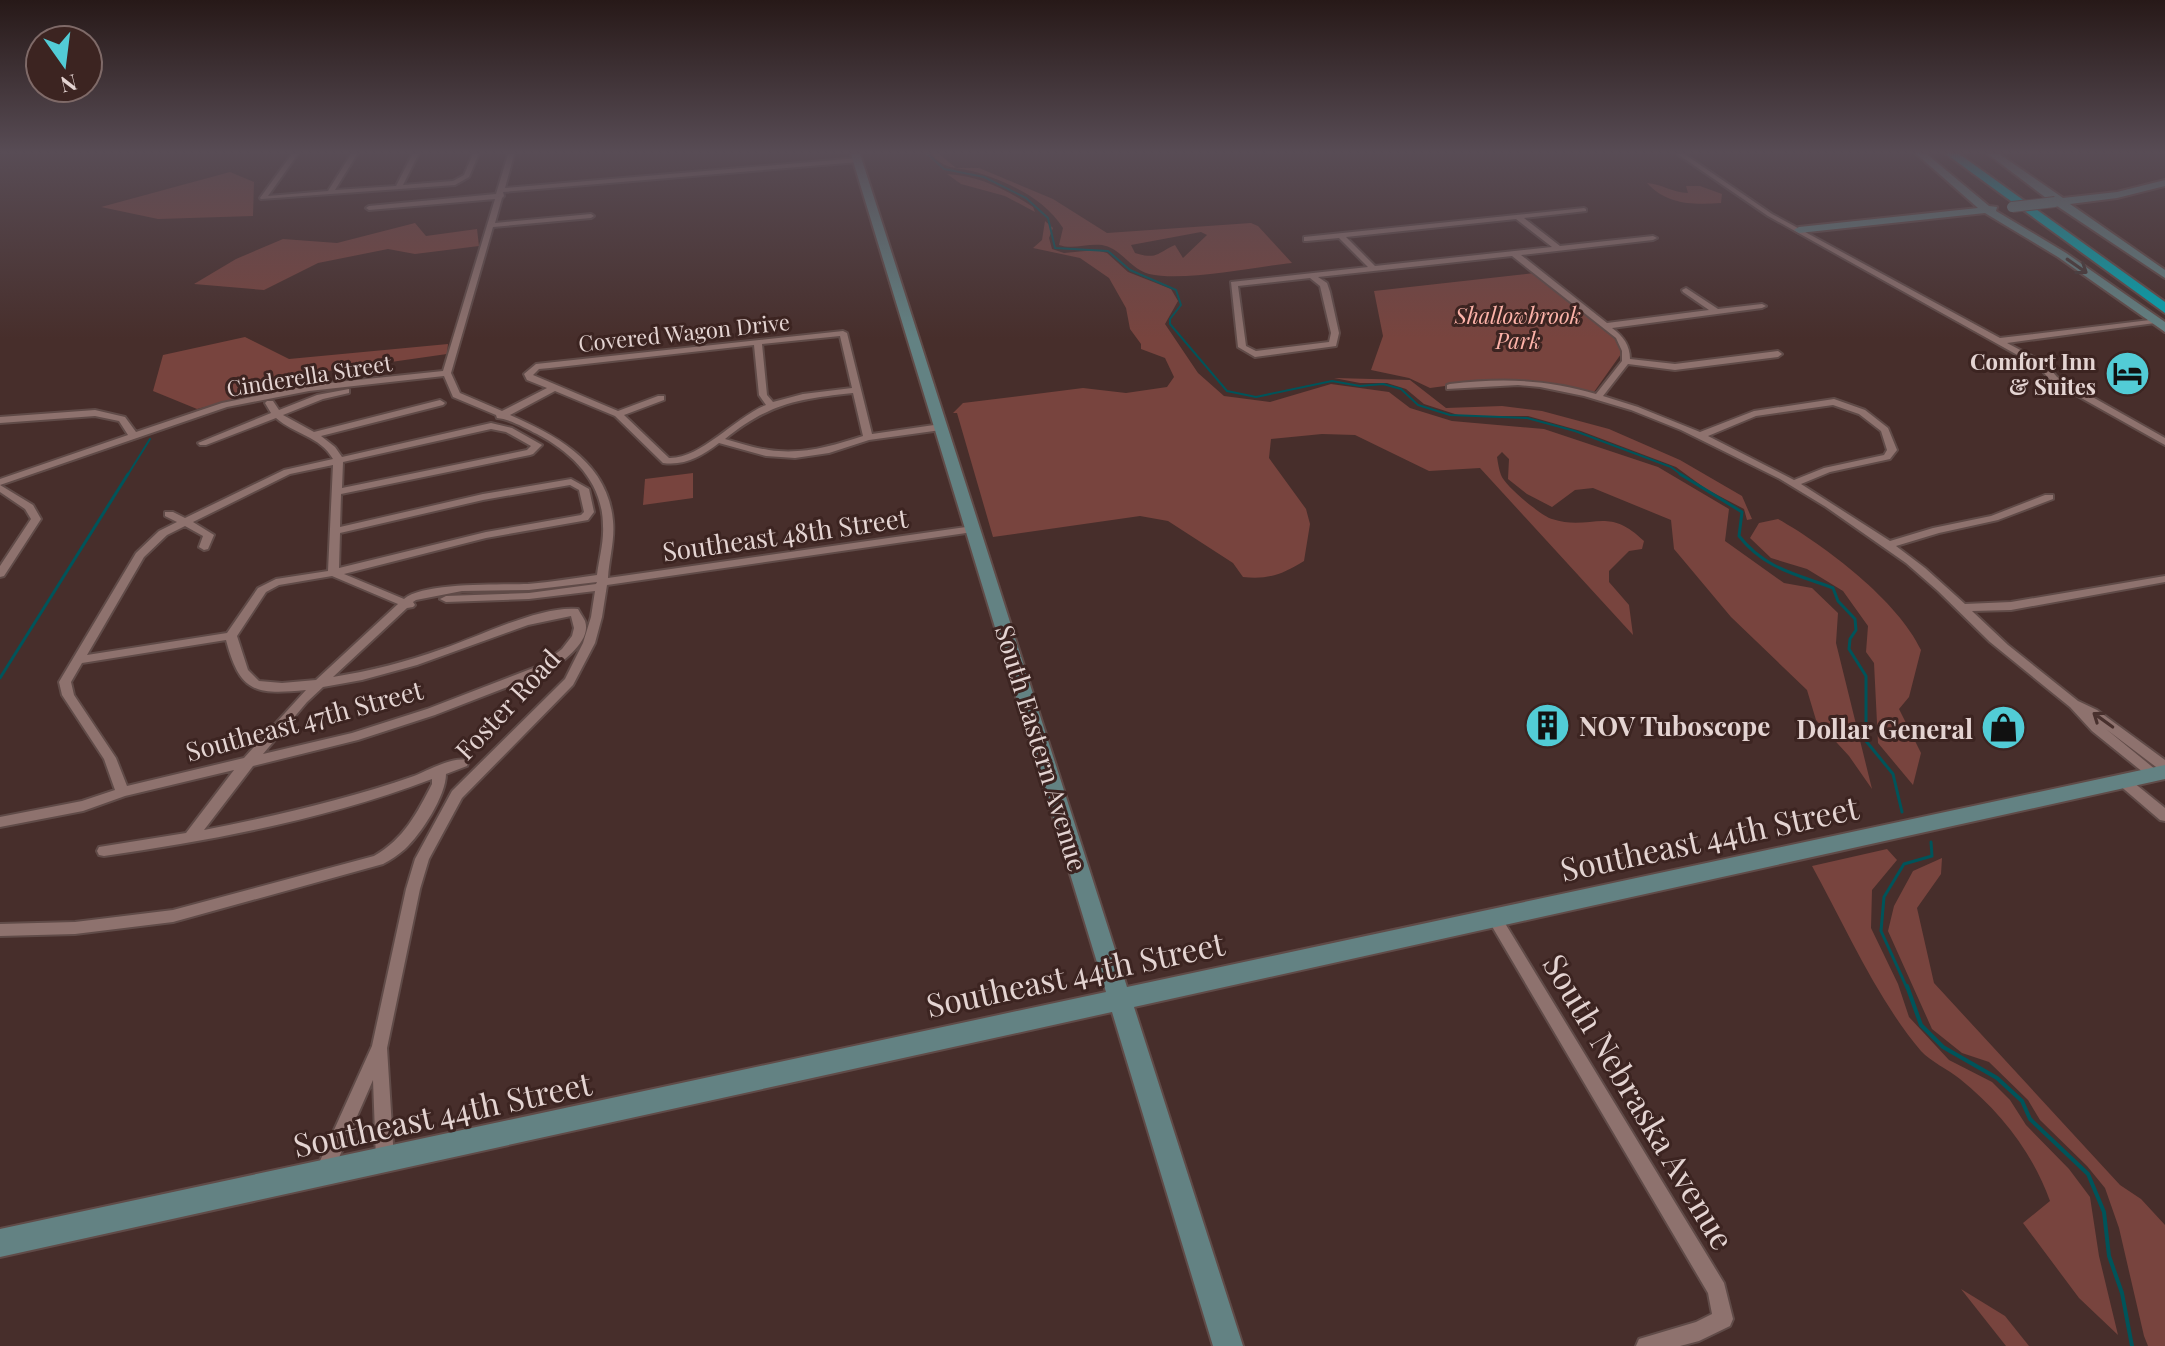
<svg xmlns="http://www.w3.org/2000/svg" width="2165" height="1346" font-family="'Playfair Display',serif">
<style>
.green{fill:#78443e;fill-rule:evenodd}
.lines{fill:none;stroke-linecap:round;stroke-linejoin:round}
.stream-far2{stroke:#00545a;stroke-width:2}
.stream-far1{stroke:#00545a;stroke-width:3}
.stream{stroke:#00545a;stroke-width:4}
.street-casing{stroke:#604b48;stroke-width:4}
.secondary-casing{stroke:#604b48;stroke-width:4}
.highway-casing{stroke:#604b48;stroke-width:4}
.street{fill:#8e726e;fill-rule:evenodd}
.secondary{fill:#638283;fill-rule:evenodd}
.highway{fill:#00a9b4;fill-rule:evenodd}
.secondary-bridge-casing{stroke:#604b48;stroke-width:12;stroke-linecap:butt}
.secondary-bridge{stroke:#638283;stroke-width:10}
.oneway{stroke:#443735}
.oneway2{stroke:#48302d}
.labels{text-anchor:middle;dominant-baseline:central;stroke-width:6;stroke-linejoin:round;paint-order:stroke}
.far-park-label{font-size:22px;font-style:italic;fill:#fdb3a9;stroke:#3c2421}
.far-street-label{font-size:22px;fill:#e4d4d2;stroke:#3c2421}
.far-poi-label{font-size:22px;font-weight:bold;fill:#e4d4d2;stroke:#3c2421;text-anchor:end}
.street-label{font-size:26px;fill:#e4d4d2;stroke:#3c2421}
.poi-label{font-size:26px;font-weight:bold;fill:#e4d4d2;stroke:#3c2421;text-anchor:start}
.near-street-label{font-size:32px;fill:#e4d4d2;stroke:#3c2421}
</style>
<rect width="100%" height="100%" fill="#472e2b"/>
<!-- green -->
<g class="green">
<path d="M 929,151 L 936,151 L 956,168 L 979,168 L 1053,199 L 1107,233 L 1251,223 L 1258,226 L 1292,263 C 1254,267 1184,282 1149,274 C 1130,269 1121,248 1102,245 C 1087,243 1073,250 1059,245 L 1063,228 C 1045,199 1010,183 979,173 C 958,166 944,172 929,151 ZM 1201,232 L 1207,235 L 1183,258 L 1175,245 C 1157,253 1157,260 1135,253 L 1131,245 Z"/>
<path d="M 230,172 L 254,182 L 253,216 L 158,219 L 101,207 Z"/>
<path d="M 947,174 C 980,176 1005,189 1033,207 L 1035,212 L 1005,196 L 961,184 Z"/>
<path d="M 1647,183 C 1662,184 1673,193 1688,193 L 1686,186 L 1700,186 L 1722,194 L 1721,203 C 1694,205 1667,205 1647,183 Z"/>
<path d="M 1045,221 L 1053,228 L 1049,238 L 1052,249 L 1064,253 L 1096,250 L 1107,253 L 1128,272 L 1171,289 L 1178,301 L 1165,324 L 1198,373 L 1224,396 L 1270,402 L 1331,384 L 1389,392 L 1410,408 L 1452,421 L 1544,429 L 1658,467 L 1729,509 L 1725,541 L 1784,583 L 1812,588 L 1838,613 L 1836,643 L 1872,789 L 1849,756 L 1816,720 L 1807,690 L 1731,617 L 1674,549 L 1671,520 L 1593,488 L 1575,490 L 1552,507 L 1527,494 L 1508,479 L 1509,459 L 1502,452 L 1497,457 C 1498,463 1499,470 1501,475 C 1505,486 1541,516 1552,519 C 1592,532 1606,504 1644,541 L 1642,549 L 1629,551 L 1609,571 L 1609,582 L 1629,605 L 1633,635 L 1480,468 L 1429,471 L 1355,435 L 1322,434 L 1271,439 L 1269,458 L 1306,509 L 1310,524 L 1304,561 C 1283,574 1268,580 1243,577 L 1233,563 L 1168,521 L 1140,516 L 993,537 L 957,413 L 953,413 L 963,403 L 1083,388 L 1126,393 L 1167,387 L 1174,377 L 1165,358 L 1141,349 L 1141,344 L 1130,329 L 1126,308 L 1109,278 L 1080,258 L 1033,248 L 1042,240 Z"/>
<path d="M 415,223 L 426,236 L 477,229 L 479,246 L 415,254 L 388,249 L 318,263 L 264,290 L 194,284 L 236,259 L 283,239 L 337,243 Z"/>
<path d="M 1534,273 L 1610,333 L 1619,343 L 1621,354 L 1594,392 L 1535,381 L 1498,379 L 1430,388 L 1409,378 L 1371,370 L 1383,336 L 1374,291 Z"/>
<path d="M 245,337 L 289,359 L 448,344 L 447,354 L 321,372 L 284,387 L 197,409 L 153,391 L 163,355 Z"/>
<path d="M 1334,378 L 1410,380 L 1446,408 L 1502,406 L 1542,411 L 1609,429 L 1680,460 L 1742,496 L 1752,519 L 1747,520 L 1744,509 L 1706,489 L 1676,467 L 1581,431 L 1528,416 L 1461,416 L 1424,404 L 1406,389 L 1387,383 L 1360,383 Z"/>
<path d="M 693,473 L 693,498 L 643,505 L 645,479 Z"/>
<path d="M 1778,519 C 1826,546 1898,601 1921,650 L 1909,697 L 1899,709 L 1921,753 L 1913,785 L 1878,743 L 1874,663 L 1866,652 L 1868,626 L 1843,591 L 1807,569 L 1771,558 L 1750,538 L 1759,523 Z"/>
<path d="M 1887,849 L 1897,860 L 1872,890 L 1871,928 L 1898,984 L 1909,1017 L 1949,1060 L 1992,1082 L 2010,1100 L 2026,1125 L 2069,1169 L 2090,1197 L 2099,1256 L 2118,1335 L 2079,1298 L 2023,1223 L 2050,1201 C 2033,1153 2000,1111 1960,1079 C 1948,1069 1931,1062 1921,1051 C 1878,1001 1844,924 1812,866 Z"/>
<path d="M 1942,858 L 1941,874 L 1917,908 L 1934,983 L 2120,1185 L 2141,1199 L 2165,1225 L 2165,1346 L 2148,1346 L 2144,1336 L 2119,1228 L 2105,1188 L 2087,1166 L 2040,1120 L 2028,1100 L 1989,1062 L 1962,1053 L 1932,1029 L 1888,931 L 1894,906 L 1913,871 Z"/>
<path d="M 1961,1289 L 2005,1316 L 2029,1346 L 2006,1346 Z"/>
</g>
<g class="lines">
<!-- stream-far2 -->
<g class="stream-far2">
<path d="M 924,151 L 944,169 L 984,177 L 1026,198 L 1048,218 L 1055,248 L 1108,251 L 1130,270 L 1176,290 L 1181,305 L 1170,319 L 1170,324 L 1227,391 L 1256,397 L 1332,381 L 1360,386 L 1383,384 L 1401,389 L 1418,405 L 1450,415 L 1527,418 L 1575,431 L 1671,467 L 1683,476"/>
<path d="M 127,476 L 150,439"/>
</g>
<!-- stream-far1 -->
<g class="stream-far1">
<path d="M 1680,474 L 1742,512 L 1739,536 C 1765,569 1796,574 1833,588 L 1838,601 L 1855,619 L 1856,630 L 1850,639 L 1849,649 L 1866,676 L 1866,741 L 1893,774 L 1902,812"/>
<path d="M 0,678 L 128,474"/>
<path d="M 1907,988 L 1881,931 L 1884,897 L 1904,864 L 1932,856 L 1931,842"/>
</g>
<!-- stream -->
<path class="stream" d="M 1907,986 L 1921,1025 L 1943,1047 L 1997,1078 L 2022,1101 L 2030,1119 L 2088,1174 L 2104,1212 L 2109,1256 L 2122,1293 L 2132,1346"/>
<defs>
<g id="street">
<path d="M 294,151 L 300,151 L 268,196 L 328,191 L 353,151 L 359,151 L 335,190 L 396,186 L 414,151 L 420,151 L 403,185 L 453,181 L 464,175 L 474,151 L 480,151 L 469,177 L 455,185 L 261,199 L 260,198 Z"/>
<path d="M 509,151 L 515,151 L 505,188 L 858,158 L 861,160 L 858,162 L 503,192 L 504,196 L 502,198 L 495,223 L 591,214 L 594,216 L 591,218 L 493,227 L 451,373 L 460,393 L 502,411 L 547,388 L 527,380 L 524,374 L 536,364 L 843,331 L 847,333 L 872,434 L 941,424 L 946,427 L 941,430 L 869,440 L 829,453 L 795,458 L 766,456 L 719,443 C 702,456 685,466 663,463 L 615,416 L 555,391 L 510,415 C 558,436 608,463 613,521 C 615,540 609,559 608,578 L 973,526 L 978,529 L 973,532 L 607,585 L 602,617 L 595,643 L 573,685 L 462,798 L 429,859 L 420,889 L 387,1048 L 394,1160 L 391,1166 L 385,1168 L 379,1166 L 376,1160 L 373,1080 L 330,1178 L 324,1181 L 318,1178 L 315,1172 L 372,1046 L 406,889 L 415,859 L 452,791 L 565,679 L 583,643 L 591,617 L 595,591 L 529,599 L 446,602 L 440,599 L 446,596 L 529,593 L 596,584 L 597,582 L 529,590 L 462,591 L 416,600 L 413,602 L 415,605 L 413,607 L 407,608 L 333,677 C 370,671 406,662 442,649 C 479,637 540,605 578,609 C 579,611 584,619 585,621 C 592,641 563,661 549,671 L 435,715 L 358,740 L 253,766 L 204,830 C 275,816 345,800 414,776 C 429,770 451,757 467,760 L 468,763 L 467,766 L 446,774 C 446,796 421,834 405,849 C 398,855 391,860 383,864 L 173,922 L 75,934 L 0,936 L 0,924 L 75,922 L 173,910 L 374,856 C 404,839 417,813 432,784 L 432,779 C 327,819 215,840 104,856 L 99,855 L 97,851 L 99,847 L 186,833 L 234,770 L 125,796 L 83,811 L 0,827 L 0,817 L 82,801 L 115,790 L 104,759 L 62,695 L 59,682 L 136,553 L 159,531 L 177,522 L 165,516 L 165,512 L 173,512 L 185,518 L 284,470 L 333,459 C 320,436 294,434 276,418 L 206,445 L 200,445 L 198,443 L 271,413 L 265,403 L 267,401 L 273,401 L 279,410 L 317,395 L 349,389 L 349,393 L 323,399 L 283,415 L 314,432 L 440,400 L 445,403 L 443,405 L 321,436 L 335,447 L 342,457 L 491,423 L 512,428 L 542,445 L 533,454 L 530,455 L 341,494 L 340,527 L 483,494 L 571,479 L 589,489 L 594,512 L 588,520 L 486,538 L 344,574 L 404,599 C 423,582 501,585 528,584 C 551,582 574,578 597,575 C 599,559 604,542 603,526 C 603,483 573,453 537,434 C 525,428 510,419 497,418 L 496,415 L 453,397 L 444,376 L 309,391 L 227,407 L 0,485 L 0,479 L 128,435 L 119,421 L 95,416 L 0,423 L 0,417 L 95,410 L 125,417 L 136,432 L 222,403 L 309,385 L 443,371 L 495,199 L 369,210 L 366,208 L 369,206 L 496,194 ZM 840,336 L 852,388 L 803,394 L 773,402 L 767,395 L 762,344 ZM 754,345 L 759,395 L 766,405 C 734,418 701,459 669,458 L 624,415 L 664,400 L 664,396 L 658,396 L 618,411 L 533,375 L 539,369 L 550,368 ZM 853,393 L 863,436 C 832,446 802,455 769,450 C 754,448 739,443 725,439 C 770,403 798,399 853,393 ZM 491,429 L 506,432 L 531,446 L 527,450 L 342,488 L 343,462 ZM 333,465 L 328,571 L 276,579 L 258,588 L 227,633 L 87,655 L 144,557 L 167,535 L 185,526 L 203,536 L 199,547 L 204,550 L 208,549 L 214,535 L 193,522 L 290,474 ZM 570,485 L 579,490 L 584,512 L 581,515 L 486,532 L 339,568 L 340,533 L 483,500 ZM 332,576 L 398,604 L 316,680 L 282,683 L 259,681 L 248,670 L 237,636 L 266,592 L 279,585 ZM 571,616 L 574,628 L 572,636 L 562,649 L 541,665 L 427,709 L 352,733 L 263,754 L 307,702 L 323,687 L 362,680 L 417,665 L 528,625 ZM 226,640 C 240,692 254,695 306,690 L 244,758 L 127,786 L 116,758 L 74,695 L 71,682 L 82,663 Z"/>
<path d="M 1673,151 L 1680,151 L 1772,214 L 2000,338 L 2158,319 L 2159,321 L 2155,323 L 2007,343 L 2045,363 L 2057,377 L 2165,438 L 2165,445 L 2051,381 L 2039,367 L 1768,216 Z"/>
<path d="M 1584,208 L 1586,209 L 1586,211 L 1524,218 L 1560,246 L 1653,236 L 1657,238 L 1653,240 L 1521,255 L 1607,323 L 1709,310 L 1683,292 L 1682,290 L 1686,288 L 1718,309 L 1762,304 L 1766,306 L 1762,308 L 1612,328 C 1623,336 1630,345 1630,359 L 1675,364 L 1778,351 L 1782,354 L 1778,357 L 1675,370 L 1628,364 L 1603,396 L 1638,407 L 1700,432 L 1754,411 L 1834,399 L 1865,410 L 1888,428 L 1897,450 L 1890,459 L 1830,472 L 1801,484 L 1890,541 L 1933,528 L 1991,516 L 2045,495 L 2053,495 L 2053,499 L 1998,520 L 1939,533 L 1896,546 L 1925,568 L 1965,604 L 2011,602 L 2165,576 L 2165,582 L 2011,610 L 1972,611 L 2008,645 L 2078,701 L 2097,710 L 2165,760 L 2165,772 L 2160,770 L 2106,729 L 2161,774 L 2159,777 L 2149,777 L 2092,731 L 2070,707 L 1990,642 L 1938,591 L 1906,563 L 1826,507 L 1780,479 L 1681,430 L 1631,410 L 1584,396 L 1540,387 L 1518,385 L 1447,389 L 1447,385 L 1450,384 C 1500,378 1547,379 1596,394 L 1622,361 L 1622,351 L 1616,338 L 1512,256 L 1318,277 L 1327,283 L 1330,292 L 1339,333 L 1336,346 L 1255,357 L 1238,347 L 1231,282 L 1368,267 L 1339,238 L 1307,241 L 1304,241 L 1304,237 ZM 1516,219 L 1552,247 L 1375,266 L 1346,237 ZM 1310,278 L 1320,286 L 1331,333 L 1329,342 L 1256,351 L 1246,346 L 1238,286 ZM 1833,405 L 1859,414 L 1881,431 L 1887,450 L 1884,455 L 1824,468 L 1794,480 L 1708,436 L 1756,416 Z"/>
<path d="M 0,485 L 33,505 L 41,519 L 4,576 L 0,577 L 0,566 L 31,519 L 25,509 L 0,492 Z"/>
<path d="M 2123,776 L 2128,778 L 2165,808 L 2165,821 L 2160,820 L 2118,784 L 2116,781 L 2118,778 Z"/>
<path d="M 1495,913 L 1500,915 L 1724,1283 L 1733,1319 L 1730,1326 L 1699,1341 L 1680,1346 L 1636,1346 L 1639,1339 L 1696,1322 L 1712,1314 L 1708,1293 L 1490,923 L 1488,919 L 1490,915 Z"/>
</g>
<g id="secondary">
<path d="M 850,151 L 859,151 L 1127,987 L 2165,765 L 2165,779 L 1134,1007 L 1243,1346 L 1213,1346 L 1112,1012 L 0,1257 L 0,1229 L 1106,992 Z"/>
<path d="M 1913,151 L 1923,151 L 1989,206 L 1997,207 L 1996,211 L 2066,253 L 2165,322 L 2165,332 L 2058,257 L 1985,213 L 1799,233 L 1794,230 L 1799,227 L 1978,208 Z"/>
<path d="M 1984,151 L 1995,151 L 2063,198 L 2117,192 L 2165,180 L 2165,186 L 2117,198 L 2070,204 L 2165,270 L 2165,278 L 2054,204 Z"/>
</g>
<g id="highway">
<path d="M 1912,151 L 1924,151 L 1925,152 L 1919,155 Z"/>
<path d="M 1942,151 L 1955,151 L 2165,302 L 2165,313 Z"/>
</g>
</defs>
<!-- street casing -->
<use href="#street" class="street-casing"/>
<!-- secondary casing -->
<use href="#secondary" class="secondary-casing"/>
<!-- highway casing -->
<use href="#highway" class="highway-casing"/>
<!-- street -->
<use href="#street" class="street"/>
<!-- secondary -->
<use href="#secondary" class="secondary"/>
<!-- highway -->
<use href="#highway" class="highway"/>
<defs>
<path id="secondary-bridge" d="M 2012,207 L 2055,202"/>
</defs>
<!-- secondary-bridge casing -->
<use href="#secondary-bridge" class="secondary-bridge-casing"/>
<!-- secondary-bridge -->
<use href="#secondary-bridge" class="secondary-bridge"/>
</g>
<!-- one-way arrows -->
<defs><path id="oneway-shaft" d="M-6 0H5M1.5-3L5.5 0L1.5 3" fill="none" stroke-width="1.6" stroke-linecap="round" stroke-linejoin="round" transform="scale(2)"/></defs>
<use class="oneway" href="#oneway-shaft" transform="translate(2077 266) rotate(35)"/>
<use class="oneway2" href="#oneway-shaft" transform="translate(2103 720) rotate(-144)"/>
<!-- sky -->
<linearGradient id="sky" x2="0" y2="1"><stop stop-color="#271918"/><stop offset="0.45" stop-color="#584c55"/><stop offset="1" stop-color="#584c55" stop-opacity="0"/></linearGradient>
<rect width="2165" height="339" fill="url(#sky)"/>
<!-- icons -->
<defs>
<symbol id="hotel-disc" viewBox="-11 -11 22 22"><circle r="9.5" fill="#52ccd6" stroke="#3c2421"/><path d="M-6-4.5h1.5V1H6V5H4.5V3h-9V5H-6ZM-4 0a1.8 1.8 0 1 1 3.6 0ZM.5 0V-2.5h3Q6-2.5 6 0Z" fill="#111"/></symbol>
<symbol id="building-disc" viewBox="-11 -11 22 22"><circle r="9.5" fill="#52ccd6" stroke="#3c2421"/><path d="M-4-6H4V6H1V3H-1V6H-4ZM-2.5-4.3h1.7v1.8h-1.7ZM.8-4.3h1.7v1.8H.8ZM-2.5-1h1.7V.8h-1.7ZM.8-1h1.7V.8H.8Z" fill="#111"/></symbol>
<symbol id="shop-disc" viewBox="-11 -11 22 22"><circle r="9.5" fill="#52ccd6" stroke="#3c2421"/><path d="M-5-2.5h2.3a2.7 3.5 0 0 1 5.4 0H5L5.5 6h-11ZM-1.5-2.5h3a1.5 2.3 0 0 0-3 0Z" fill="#111"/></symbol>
</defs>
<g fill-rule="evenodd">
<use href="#hotel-disc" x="2102" y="348" width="51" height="51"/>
<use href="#building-disc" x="1522" y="700" width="51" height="51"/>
<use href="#shop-disc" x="1978" y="702" width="51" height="51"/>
</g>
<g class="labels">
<!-- far-park labels -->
<g class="far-park-label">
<text x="1518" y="315">Shallowbrook<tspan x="1518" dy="25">Park</tspan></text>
</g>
<!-- far-street labels -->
<g class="far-street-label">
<text transform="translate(684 332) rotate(-6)">Covered Wagon Drive</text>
<text transform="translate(309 375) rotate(-9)">Cinderella Street</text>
</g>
<!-- far-poi labels -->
<g class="far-poi-label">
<text x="2096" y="361">Comfort Inn<tspan x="2096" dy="25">&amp; Suites</tspan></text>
</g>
<!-- street labels -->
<g class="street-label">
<text transform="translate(785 534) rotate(-8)">Southeast 48th Street</text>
<text transform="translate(507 704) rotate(-47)">Foster Road</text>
<text transform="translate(304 720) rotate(-15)">Southeast 47th Street</text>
<text transform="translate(1042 748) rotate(73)">South Eastern Avenue</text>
</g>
<!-- poi labels -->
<g class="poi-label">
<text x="1579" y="725">NOV Tuboscope</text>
<text x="1973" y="728" text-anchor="end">Dollar General</text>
</g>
<!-- near-street labels -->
<g class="near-street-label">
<text transform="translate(1709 837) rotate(-12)">Southeast 44th Street</text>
<text transform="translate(1075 973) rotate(-12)">Southeast 44th Street</text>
<text transform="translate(1640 1101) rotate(59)">South Nebraska Avenue</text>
<text transform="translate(442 1113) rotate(-12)">Southeast 44th Street</text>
</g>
</g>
<!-- north arrow -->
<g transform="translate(64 64) rotate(166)"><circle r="38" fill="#3c2421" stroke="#7f6a68" stroke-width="2"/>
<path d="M0-6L14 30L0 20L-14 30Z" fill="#52ccd6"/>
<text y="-12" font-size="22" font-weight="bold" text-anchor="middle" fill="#e4d4d2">N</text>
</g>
</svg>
